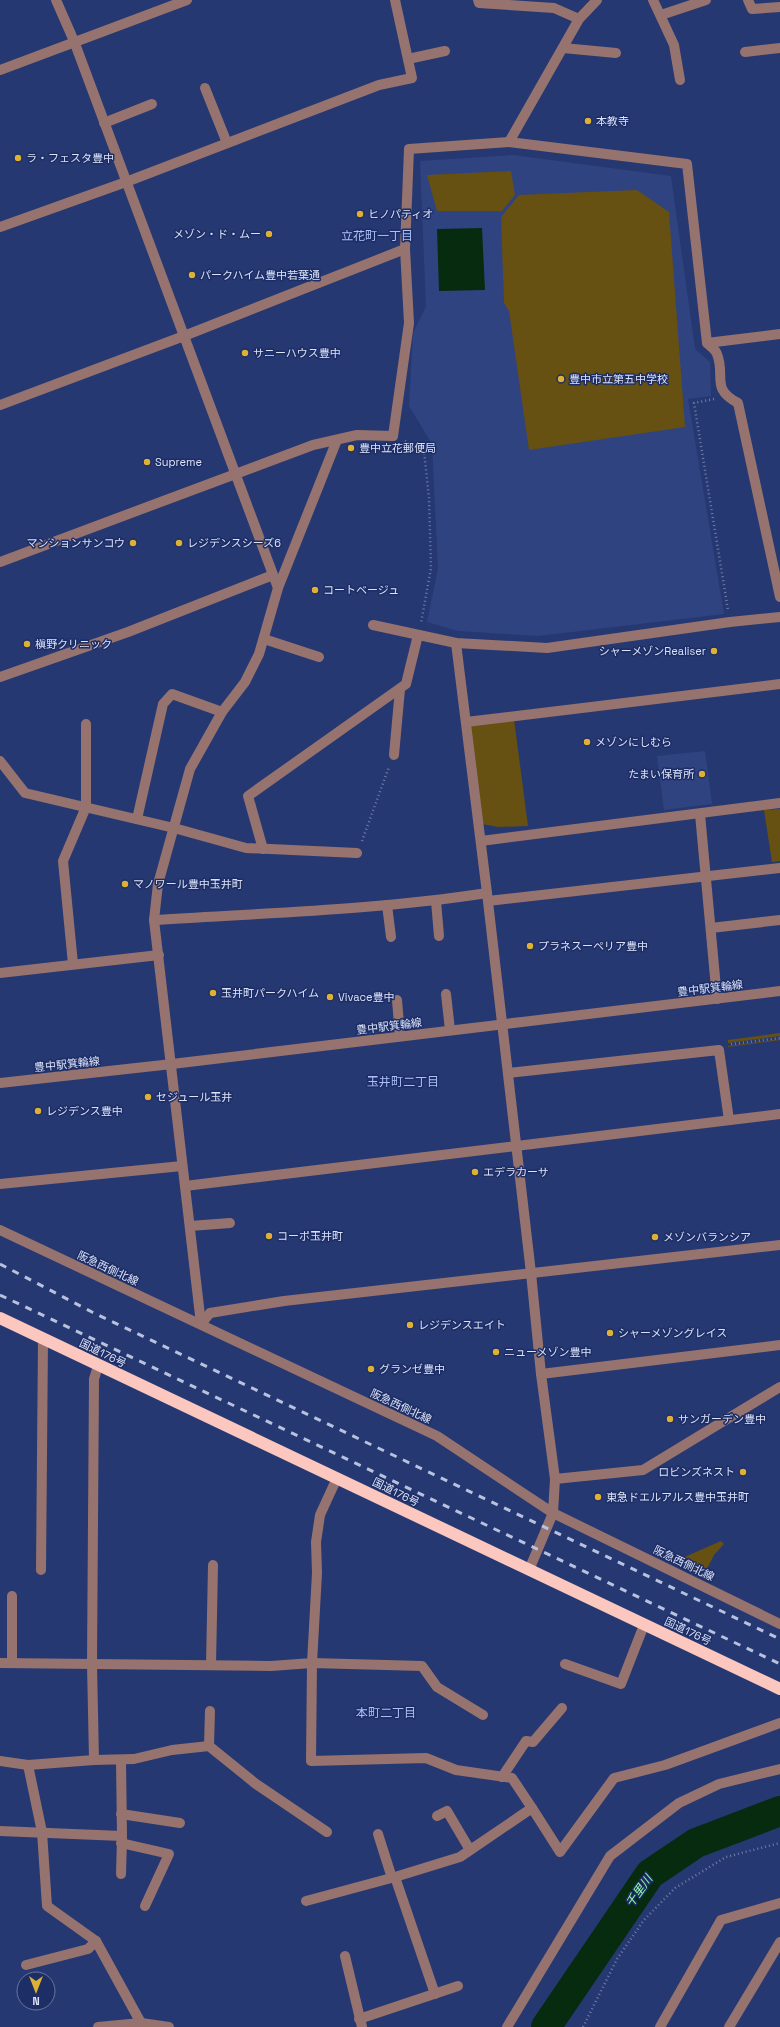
<svg xmlns="http://www.w3.org/2000/svg" width="780" height="2027" font-family="'Space Grotesk','Noto Sans JP',sans-serif">
<style>
.built{fill:#304381}
.green{fill:#665012}
.water{fill:#062b0f}
.lines{fill:none;stroke-linecap:round;stroke-linejoin:round}
.river{stroke:#062b0f;stroke-width:30}
.path{stroke:#707ea9;stroke-width:2.5;stroke-dasharray:1 3;stroke-linecap:butt}
.minor{stroke:#96736e;stroke-width:10}
.highway{stroke:#fbc7bf;stroke-width:12}
.rail{stroke:#b8c2df;stroke-width:3;stroke-dasharray:7 7;stroke-linecap:butt}
.poi-dot{fill:#ddb133;stroke:#1d2d65;stroke-width:1.5}
.labels{text-anchor:middle;dominant-baseline:central;stroke-width:3;stroke-linejoin:round;paint-order:stroke}
.poi-label{font-size:11px;fill:#dbe3f9;stroke:#1d2d65;text-anchor:start}
.street-label{font-size:11px;fill:#dbe3f9;stroke:#1d2d65}
.neighbourhood-label{font-size:12px;fill:#abc0f6;stroke:#1d2d65}
.water-label{font-size:12px;font-style:italic;fill:#91fba3;stroke:#1d2d65}
</style>
<rect width="100%" height="100%" fill="#263871"/>
<!-- built -->
<g class="built">
<path d="M 513,155 L 671,176 L 695,349 L 710,362 L 711,396 L 688,399 L 724,614 L 538,636 L 458,631 L 427,622 L 438,568 L 432,444 L 409,406 L 413,333 L 426,307 L 420,161 Z"/>
<path d="M 705,751 L 712,804 L 664,810 L 657,756 Z"/>
</g>
<!-- green -->
<g class="green">
<path d="M 511,171 L 515,195 L 502,211 L 437,211 L 427,175 Z"/>
<path d="M 637,190 L 669,212 L 685,427 L 529,450 L 509,311 L 504,303 L 501,217 L 519,195 Z"/>
<path d="M 514,719 L 528,826 L 498,827 L 482,824 L 469,727 L 474,724 Z"/>
<path d="M 780,809 L 780,861 L 772,862 L 764,810 Z"/>
<path d="M 780,1033 L 780,1036 L 728,1043 L 728,1040 Z"/>
<path d="M 780,1039 L 780,1040 L 728,1047 L 728,1046 Z"/>
<path d="M 721,1541 L 724,1544 L 714,1555 L 704,1575 L 681,1565 L 680,1559 Z"/>
</g>
<!-- water -->
<path class="water" d="M 482,228 L 485,290 L 439,291 L 437,229 Z"/>
<g class="lines">
<!-- river -->
<path class="river" d="M 546,2027 L 650,1874 L 696,1843 L 780,1811"/>
<!-- path -->
<g class="path">
<path d="M 714,399 L 694,403 L 728,610"/>
<path d="M 405,441 L 424,451 L 429,498 L 431,568 L 421,623"/>
<path d="M 362,841 L 389,767"/>
<path d="M 731,1044 L 780,1038"/>
<path d="M 583,2027 L 617,1959 L 644,1920 L 675,1888 L 726,1857 L 780,1843"/>
</g>
<!-- minor -->
<g class="minor">
<path d="M 56,0 L 74,41 L 278,588"/>
<path d="M 478,0 L 479,3 L 554,8 L 579,19"/>
<path d="M 653,0 L 674,45 L 680,80"/>
<path d="M 748,0 L 752,9 L 780,7"/>
<path d="M 661,15 L 706,0"/>
<path d="M 563,48 L 616,53"/>
<path d="M 745,52 L 780,48"/>
<path d="M 408,59 L 445,51"/>
<path d="M 0,70 L 187,0"/>
<path d="M 205,88 L 227,143"/>
<path d="M 104,123 L 152,104"/>
<path d="M 509,142 L 687,164 L 707,343 C 710,346 716,350 717,354 C 726,377 710,388 738,403 L 780,597"/>
<path d="M 0,227 L 126,182 L 379,85 L 412,78 L 395,0"/>
<path d="M 707,343 L 780,334"/>
<path d="M 0,405 L 184,336 L 405,249"/>
<path d="M 0,562 L 313,445 L 357,435 L 393,436 L 409,323 L 405,249 L 409,149 L 509,142 L 579,19 L 597,0"/>
<path d="M 373,625 L 456,643 L 547,648 L 730,622 L 780,617"/>
<path d="M 264,639 L 319,657"/>
<path d="M 456,643 L 487,893 L 531,1273 L 541,1374 L 555,1479 L 553,1513 L 529,1570"/>
<path d="M 0,677 L 128,632 L 273,575"/>
<path d="M 466,722 L 780,684"/>
<path d="M 394,755 L 400,689"/>
<path d="M 0,761 L 25,793 L 174,828 L 246,848 L 357,853"/>
<path d="M 700,814 L 717,999"/>
<path d="M 137,819 L 163,704 L 172,694 L 222,712"/>
<path d="M 481,841 L 780,803"/>
<path d="M 263,849 L 248,796 L 406,684 L 418,635"/>
<path d="M 436,901 L 439,936"/>
<path d="M 488,901 L 780,868"/>
<path d="M 387,905 L 391,937"/>
<path d="M 154,920 C 265,913 377,910 487,893"/>
<path d="M 711,928 L 780,920"/>
<path d="M 73,964 L 63,861 L 86,807 L 86,724"/>
<path d="M 0,973 L 159,955"/>
<path d="M 446,994 L 450,1030"/>
<path d="M 397,1000 L 400,1036"/>
<path d="M 508,1073 L 719,1050 L 729,1120"/>
<path d="M 0,1083 L 172,1064 L 780,991"/>
<path d="M 0,1184 L 182,1166"/>
<path d="M 185,1186 L 780,1114"/>
<path d="M 190,1226 L 230,1223"/>
<path d="M 0,1230 L 437,1436 L 553,1513 L 780,1624"/>
<path d="M 201,1324 L 154,920 L 158,884 L 190,769 L 222,712 L 245,682 L 259,654 L 278,588 L 337,440"/>
<path d="M 201,1324 L 210,1313 L 284,1301 L 780,1245"/>
<path d="M 541,1374 L 780,1345"/>
<path d="M 555,1479 L 643,1470 L 780,1387"/>
<path d="M 41,1570 L 43,1339"/>
<path d="M 0,1663 L 271,1666 L 312,1663 L 317,1573 L 316,1542 L 320,1515 L 337,1478"/>
<path d="M 12,1663 L 12,1596"/>
<path d="M 565,1664 L 621,1684 L 644,1625"/>
<path d="M 211,1665 L 213,1565"/>
<path d="M 483,1715 L 437,1687 L 422,1666 L 312,1663 L 311,1761 L 426,1758 L 456,1770 L 512,1778 L 532,1808"/>
<path d="M 209,1746 L 210,1711"/>
<path d="M 94,1760 L 134,1759 L 172,1750 L 209,1746 L 256,1784 L 327,1832"/>
<path d="M 0,1761 L 28,1765 L 94,1760 L 92,1664 L 94,1379 L 98,1366"/>
<path d="M 28,1765 L 42,1832 L 47,1906 L 96,1941 L 141,2023 L 141,2027"/>
<path d="M 502,1777 L 526,1741 L 533,1742 L 562,1708"/>
<path d="M 121,1814 L 180,1823"/>
<path d="M 437,1816 L 447,1811 L 470,1850"/>
<path d="M 0,1831 L 122,1836 L 121,1760"/>
<path d="M 378,1834 L 392,1878"/>
<path d="M 121,1843 L 169,1854 L 145,1906"/>
<path d="M 121,1874 L 122,1838"/>
<path d="M 395,1877 L 460,1857 L 532,1808 L 560,1852 L 614,1778 L 665,1765 L 780,1723"/>
<path d="M 306,1901 L 395,1877 L 435,1994"/>
<path d="M 345,1956 L 362,2027"/>
<path d="M 26,1965 L 88,1949 L 96,1941"/>
<path d="M 359,2019 L 458,1986"/>
<path d="M 98,2027 L 141,2023 L 169,2027"/>
<path d="M 507,2027 L 610,1856 L 679,1803 L 719,1784 L 780,1769"/>
<path d="M 660,2027 L 721,1920 L 780,1903"/>
<path d="M 729,2027 L 780,1942"/>
</g>
<!-- highway -->
<path class="highway" d="M 0,1318 L 780,1689"/>
<!-- rail -->
<g class="rail">
<path d="M 0,1264 L 92,1312 L 780,1639"/>
<path d="M 0,1295 L 780,1664"/>
</g>
</g>
<!-- markers -->
<g class="poi-dot">
<circle cx="588" cy="121" r="4"/>
<circle cx="18" cy="158" r="4"/>
<circle cx="360" cy="214" r="4"/>
<circle cx="269" cy="234" r="4"/>
<circle cx="192" cy="275" r="4"/>
<circle cx="245" cy="353" r="4"/>
<circle cx="561" cy="379" r="4"/>
<circle cx="351" cy="448" r="4"/>
<circle cx="147" cy="462" r="4"/>
<circle cx="133" cy="543" r="4"/>
<circle cx="179" cy="543" r="4"/>
<circle cx="315" cy="590" r="4"/>
<circle cx="27" cy="644" r="4"/>
<circle cx="714" cy="651" r="4"/>
<circle cx="587" cy="742" r="4"/>
<circle cx="702" cy="774" r="4"/>
<circle cx="125" cy="884" r="4"/>
<circle cx="530" cy="946" r="4"/>
<circle cx="213" cy="993" r="4"/>
<circle cx="330" cy="997" r="4"/>
<circle cx="148" cy="1097" r="4"/>
<circle cx="38" cy="1111" r="4"/>
<circle cx="475" cy="1172" r="4"/>
<circle cx="269" cy="1236" r="4"/>
<circle cx="655" cy="1237" r="4"/>
<circle cx="410" cy="1325" r="4"/>
<circle cx="610" cy="1333" r="4"/>
<circle cx="496" cy="1352" r="4"/>
<circle cx="371" cy="1369" r="4"/>
<circle cx="670" cy="1419" r="4"/>
<circle cx="743" cy="1472" r="4"/>
<circle cx="598" cy="1497" r="4"/>
</g>
<g class="labels">
<!-- poi labels -->
<g class="poi-label">
<text x="596" y="121">本教寺</text>
<text x="26" y="158">ラ・フェスタ豊中</text>
<text x="368" y="214">ヒノパティオ</text>
<text x="261" y="234" text-anchor="end">メゾン・ド・ムー</text>
<text x="200" y="275">パークハイム豊中若葉通</text>
<text x="253" y="353">サニーハウス豊中</text>
<text x="569" y="379">豊中市立第五中学校</text>
<text x="359" y="448">豊中立花郵便局</text>
<text x="155" y="462">Supreme</text>
<text x="125" y="543" text-anchor="end">マンションサンコウ</text>
<text x="187" y="543">レジデンスシーズ6</text>
<text x="323" y="590">コートベージュ</text>
<text x="35" y="644">槇野クリニック</text>
<text x="706" y="651" text-anchor="end">シャーメゾンRealiser</text>
<text x="595" y="742">メゾンにしむら</text>
<text x="694" y="774" text-anchor="end">たまい保育所</text>
<text x="133" y="884">マノワール豊中玉井町</text>
<text x="538" y="946">プラネスーペリア豊中</text>
<text x="221" y="993">玉井町パークハイム</text>
<text x="338" y="997">Vivace豊中</text>
<text x="156" y="1097">セジュール玉井</text>
<text x="46" y="1111">レジデンス豊中</text>
<text x="483" y="1172">エデラカーサ</text>
<text x="277" y="1236">コーポ玉井町</text>
<text x="663" y="1237">メゾンバランシア</text>
<text x="418" y="1325">レジデンスエイト</text>
<text x="618" y="1333">シャーメゾングレイス</text>
<text x="504" y="1352">ニューメゾン豊中</text>
<text x="379" y="1369">グランゼ豊中</text>
<text x="678" y="1419">サンガーデン豊中</text>
<text x="735" y="1472" text-anchor="end">ロビンズネスト</text>
<text x="606" y="1497">東急ドエルアルス豊中玉井町</text>
</g>
<!-- street labels -->
<g class="street-label">
<text transform="translate(710 988) rotate(-7)">豊中駅箕輪線</text>
<text transform="translate(389 1026) rotate(-7)">豊中駅箕輪線</text>
<text transform="translate(67 1064) rotate(-6)">豊中駅箕輪線</text>
<text transform="translate(108 1268) rotate(25)">阪急西側北線</text>
<text transform="translate(103 1353) rotate(26)">国道176号</text>
<text transform="translate(401 1406) rotate(25)">阪急西側北線</text>
<text transform="translate(396 1492) rotate(26)">国道176号</text>
<text transform="translate(684 1563) rotate(26)">阪急西側北線</text>
<text transform="translate(688 1631) rotate(25)">国道176号</text>
</g>
<!-- neighbourhood labels -->
<g class="neighbourhood-label">
<text x="377" y="236">立花町一丁目</text>
<text x="403" y="1082">玉井町二丁目</text>
<text x="386" y="1713">本町二丁目</text>
</g>
<!-- water labels -->
<g class="water-label">
<text transform="translate(639 1891) rotate(-54)">千里川</text>
</g>
</g>
<!-- north arrow -->
<g transform="translate(36 1991) rotate(180)"><circle r="19" fill="#1d2d65" stroke="#6976a0"/>
<path d="M0-3L7 15L0 10L-7 15Z" fill="#ddb133"/>
<text y="-6" font-size="11" font-weight="bold" text-anchor="middle" fill="#dbe3f9">N</text>
</g>
</svg>
